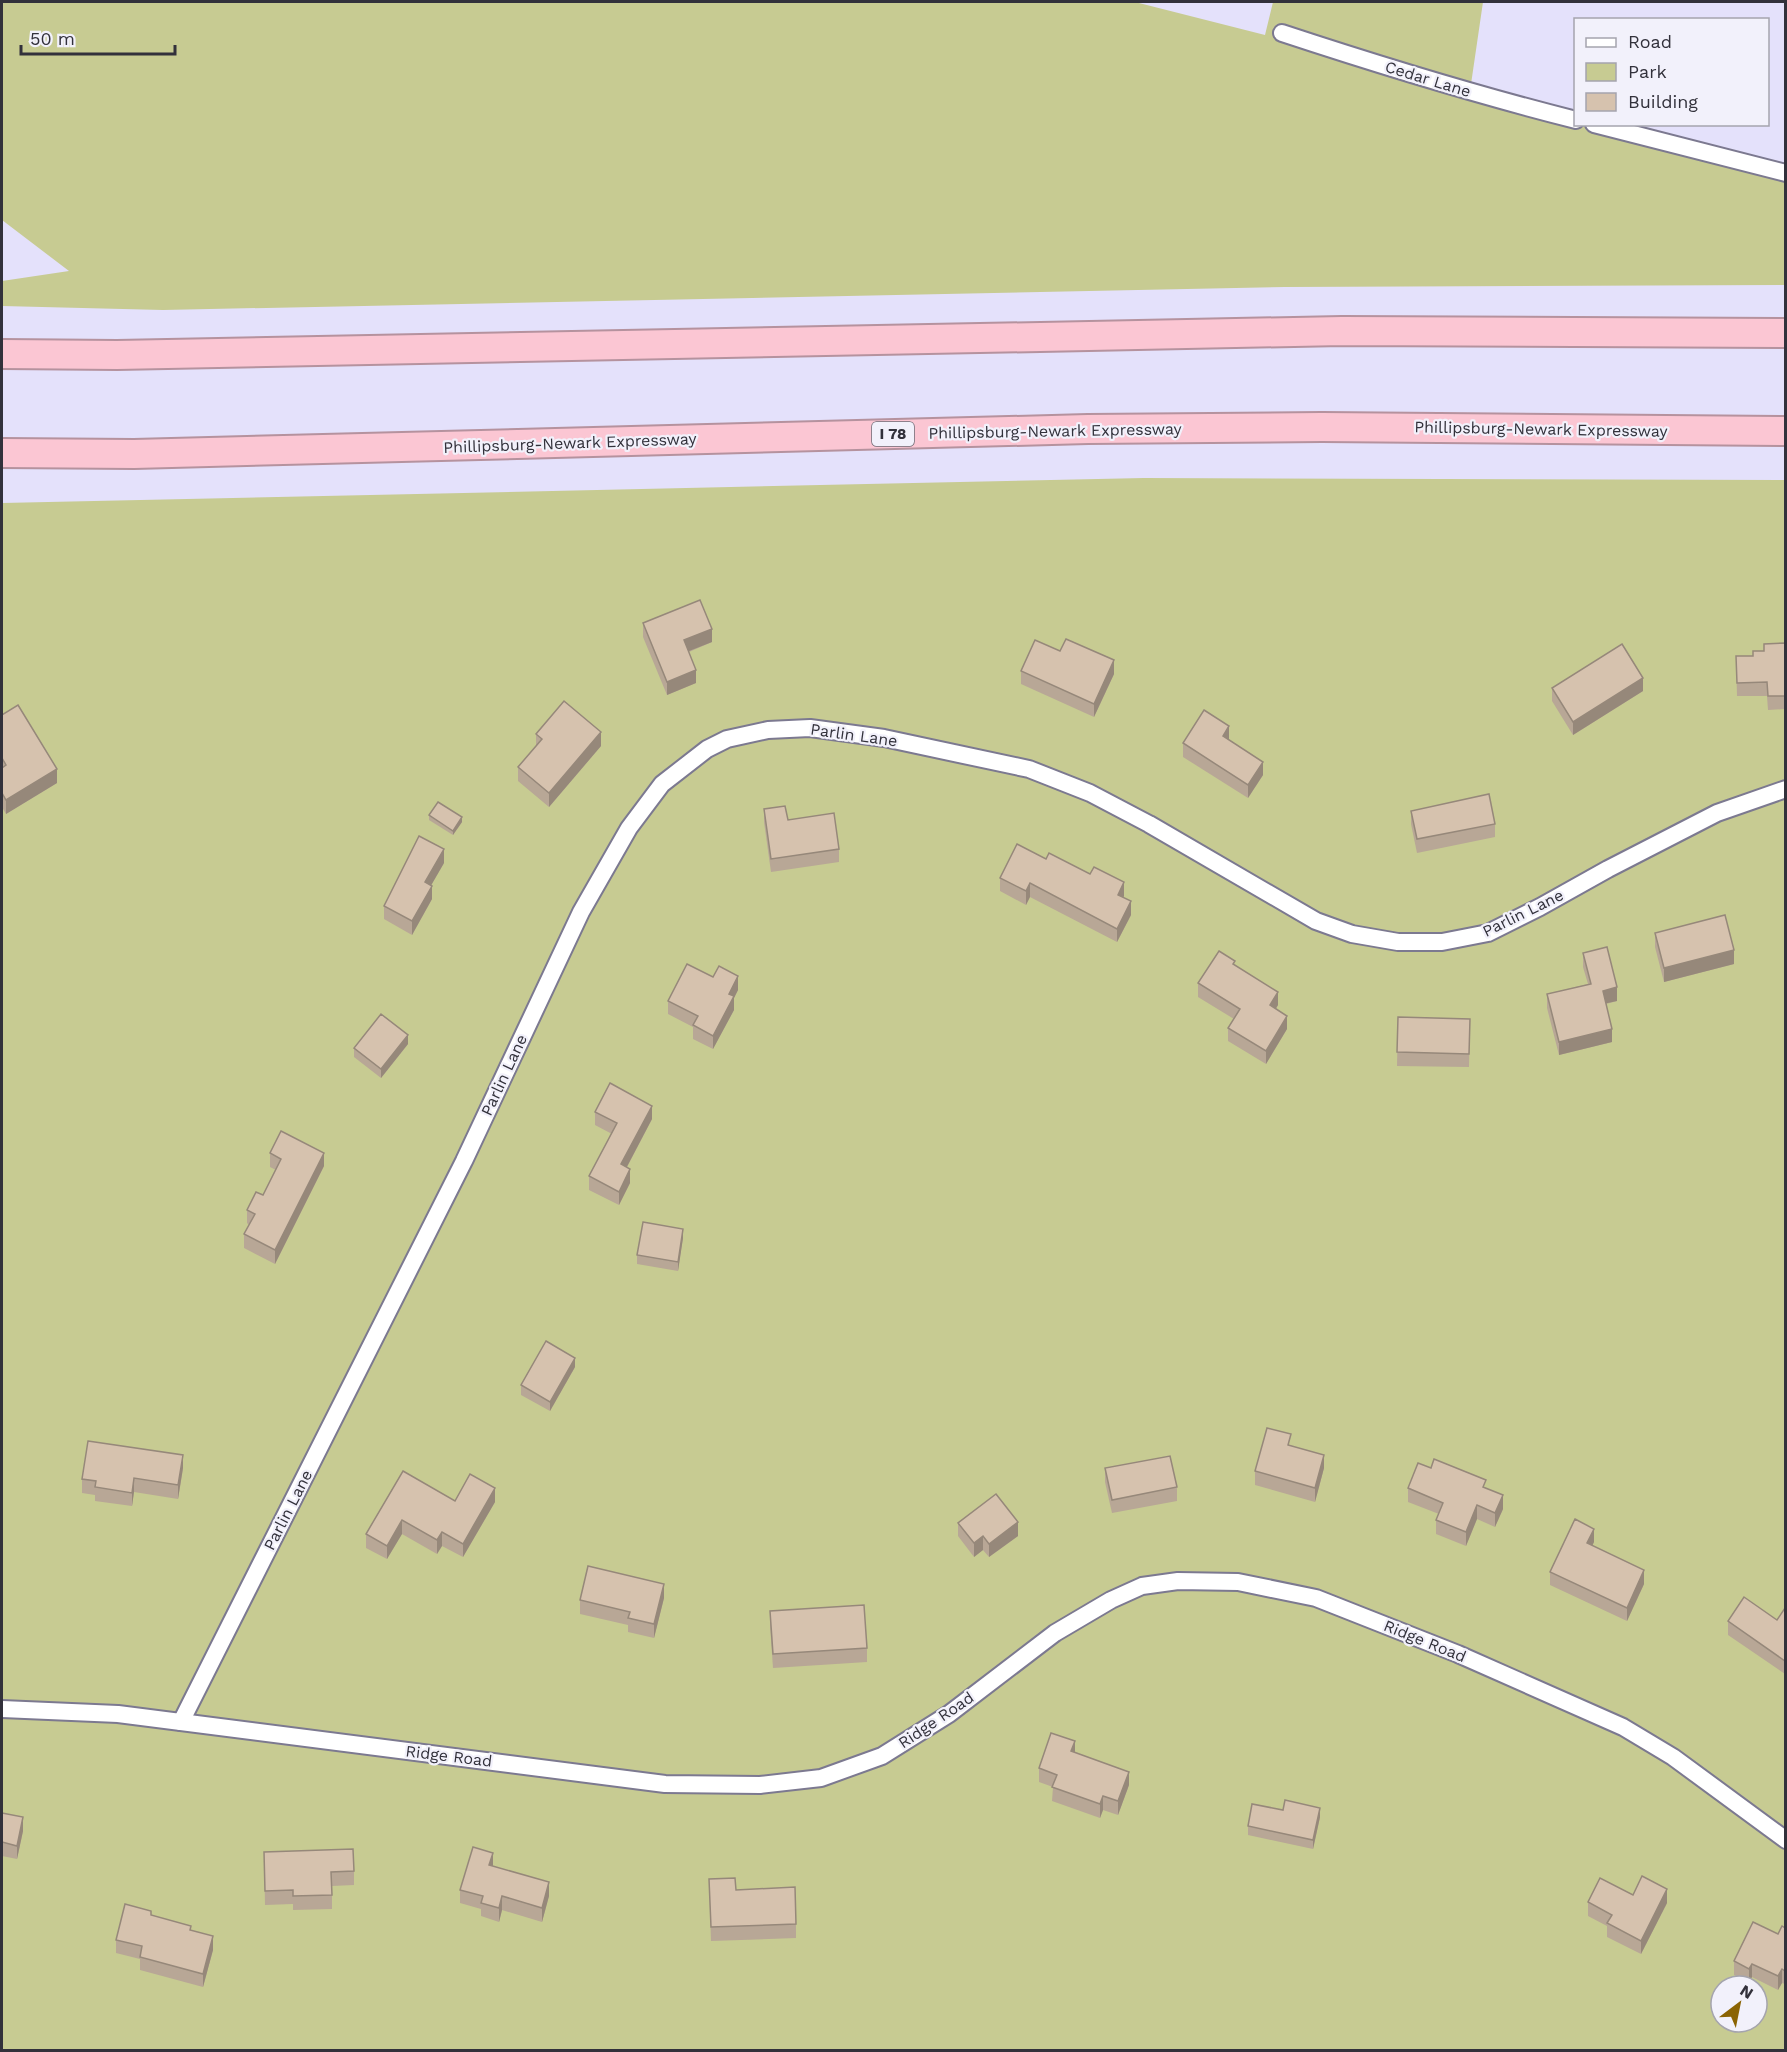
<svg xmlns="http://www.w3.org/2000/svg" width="1787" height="2052" font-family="'Work Sans',sans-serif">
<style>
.green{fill:#c7cb92;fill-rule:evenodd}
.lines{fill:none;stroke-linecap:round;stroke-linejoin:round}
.street-casing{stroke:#7c7990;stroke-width:20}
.highway-casing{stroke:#b5929e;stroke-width:32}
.street{stroke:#fff;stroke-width:16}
.highway{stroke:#fbc6d3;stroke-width:28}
.wall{fill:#b8a796}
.shaded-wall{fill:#96887a}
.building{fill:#d6c2ae;stroke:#96887a;stroke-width:1.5}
.labels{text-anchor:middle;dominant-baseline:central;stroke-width:4.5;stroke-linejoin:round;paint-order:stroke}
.shield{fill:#f2f1fb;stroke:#6c6b75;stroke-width:1.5}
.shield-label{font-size:15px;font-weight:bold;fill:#32313b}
.street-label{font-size:16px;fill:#32313b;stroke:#f2f1fb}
</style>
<rect width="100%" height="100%" fill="#e4e1fb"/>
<!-- green -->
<g class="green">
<path d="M 2,2 L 1135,2 L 1265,35 L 1273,2 L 1483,2 L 1470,91 L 1576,124 L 1618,125 L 1785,163 L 1785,285 L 1285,287 L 163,310 L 2,306 L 2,281 L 69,271 L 2,220 Z"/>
<path d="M 1144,478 L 1785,480 L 1785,2050 L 2,2050 L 2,503 ZM 1721,1986 L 1757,1986 L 1757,2022 L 1721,2022 Z"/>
</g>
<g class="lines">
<defs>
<g id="street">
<path d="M 1282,33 C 1379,65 1477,95 1576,120"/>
<path d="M 1594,124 L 1786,173"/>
<path d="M 2,1709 L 118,1714 L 665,1784 L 760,1785 L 821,1778 L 882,1756 L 949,1714 L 1055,1633 L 1111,1600 L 1142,1586 L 1178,1581 L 1238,1582 L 1316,1598 L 1458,1654 L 1623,1727 L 1673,1757 L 1786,1840"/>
<path d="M 181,1722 L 464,1161 L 581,912 L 629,828 L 662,784 L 707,749 L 727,739 L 768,730 L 810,728 L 884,738 L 1029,769 L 1090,793 L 1149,824 L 1316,921 L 1352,934 L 1398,942 L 1442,942 L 1488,933 L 1540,907 L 1608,869 L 1717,813 L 1786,789"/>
</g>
<g id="highway">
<path d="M 2,354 L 117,355 L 1342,331 L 1786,333"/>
<path d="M 2,453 L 134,454 L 1088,429 L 1322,427 L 1786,431"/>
</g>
</defs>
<!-- street casing -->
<use href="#street" class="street-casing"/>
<!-- highway casing -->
<use href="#highway" class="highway-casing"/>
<!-- street -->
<use href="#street" class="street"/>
<!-- highway -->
<use href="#highway" class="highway"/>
</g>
<!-- wall -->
<g class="wall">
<path d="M 643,623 L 712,642 L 689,652 L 696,683 L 667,695 L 643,637 Z"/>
<path d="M 1785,643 L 1785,709 L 1768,710 L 1767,696 L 1737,696 L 1736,656 L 1753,656 Z"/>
<path d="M 1021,671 L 1114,674 L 1094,717 L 1021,684 Z"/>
<path d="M 1552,688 L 1643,691 L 1573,735 L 1552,701 Z"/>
<path d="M 2,714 L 57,783 L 6,814 L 2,807 Z"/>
<path d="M 536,734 L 601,746 L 549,807 L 518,781 L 518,767 L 536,747 Z"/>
<path d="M 1229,740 L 1263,775 L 1248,798 L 1183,757 L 1183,743 Z"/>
<path d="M 764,809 L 788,820 L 839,849 L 839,862 L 771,872 L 764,822 Z"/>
<path d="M 1411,811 L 1495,824 L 1495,837 L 1417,853 L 1411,824 Z"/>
<path d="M 429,815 L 462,822 L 453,835 L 429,820 Z"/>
<path d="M 1046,859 L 1124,896 L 1123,897 L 1131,915 L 1117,942 L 1030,897 L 1026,905 L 1000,891 L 1000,878 Z"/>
<path d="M 444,863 L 431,885 L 432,899 L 412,935 L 384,919 L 384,906 Z"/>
<path d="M 1655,933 L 1734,964 L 1664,982 L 1655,947 Z"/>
<path d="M 1583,953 L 1617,1001 L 1606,1004 L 1612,1042 L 1559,1055 L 1547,1008 L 1547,994 L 1588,984 L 1583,967 Z"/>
<path d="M 1235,965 L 1278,1005 L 1276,1009 L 1287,1029 L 1266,1064 L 1228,1041 L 1228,1028 L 1234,1019 L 1198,997 L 1198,983 Z"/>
<path d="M 713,977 L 738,990 L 734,998 L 734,1010 L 713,1049 L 693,1039 L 693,1027 L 668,1014 L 668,1001 Z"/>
<path d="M 1398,1017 L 1470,1019 L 1469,1067 L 1397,1066 Z"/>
<path d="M 408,1044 L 381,1078 L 354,1057 L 354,1048 Z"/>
<path d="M 595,1112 L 652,1119 L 627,1167 L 630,1183 L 619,1205 L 589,1190 L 589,1176 L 612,1134 L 595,1125 Z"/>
<path d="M 270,1153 L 324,1166 L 275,1264 L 244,1248 L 244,1234 L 249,1225 L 247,1223 L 247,1210 L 263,1195 L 276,1170 L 270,1167 Z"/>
<path d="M 683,1238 L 678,1271 L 637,1264 L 637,1255 Z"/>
<path d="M 575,1367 L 550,1411 L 521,1395 L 521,1385 Z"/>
<path d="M 1291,1445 L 1324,1468 L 1315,1502 L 1255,1485 L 1255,1471 Z"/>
<path d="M 183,1468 L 178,1499 L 134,1492 L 132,1506 L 95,1501 L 95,1495 L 82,1493 L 82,1479 Z"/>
<path d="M 1105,1468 L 1177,1487 L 1177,1501 L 1112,1513 L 1105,1482 Z"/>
<path d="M 403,1471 L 455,1501 L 495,1502 L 463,1557 L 442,1546 L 437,1554 L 402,1534 L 387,1559 L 366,1548 L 366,1534 Z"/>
<path d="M 1408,1488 L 1486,1488 L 1503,1509 L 1495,1527 L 1477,1519 L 1466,1546 L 1436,1534 L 1436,1520 L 1439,1514 L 1408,1502 Z"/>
<path d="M 958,1523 L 1018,1536 L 989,1557 L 983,1550 L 974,1557 L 958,1536 Z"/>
<path d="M 1594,1542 L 1592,1545 L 1644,1584 L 1627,1621 L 1550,1585 L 1550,1572 Z"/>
<path d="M 664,1598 L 654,1638 L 628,1632 L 628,1625 L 580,1614 L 580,1600 Z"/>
<path d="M 1785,1608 L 1785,1674 L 1728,1635 L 1728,1621 L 1777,1620 Z"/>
<path d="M 770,1611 L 867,1648 L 867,1662 L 773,1668 L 770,1625 Z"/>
<path d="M 1075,1753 L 1129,1785 L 1118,1815 L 1103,1810 L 1100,1818 L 1052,1801 L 1053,1787 L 1039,1782 L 1039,1768 Z"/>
<path d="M 1283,1810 L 1320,1817 L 1313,1849 L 1248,1835 L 1248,1826 Z"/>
<path d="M 2,1813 L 23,1831 L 17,1859 L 2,1856 Z"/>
<path d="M 264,1852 L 354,1871 L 354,1885 L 332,1886 L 332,1909 L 293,1910 L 293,1904 L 265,1905 Z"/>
<path d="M 493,1866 L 549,1896 L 542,1922 L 502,1910 L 499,1922 L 481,1916 L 481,1909 L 460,1903 L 460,1890 Z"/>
<path d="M 709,1879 L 736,1890 L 796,1924 L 796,1938 L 711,1941 Z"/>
<path d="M 1633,1895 L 1667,1903 L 1641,1954 L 1607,1937 L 1607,1926 L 1588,1916 L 1588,1902 Z"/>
<path d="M 151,1915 L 191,1930 L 213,1950 L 203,1987 L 140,1970 L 140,1959 L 116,1953 L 116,1940 Z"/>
<path d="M 1785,1928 L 1785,1984 L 1782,1983 L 1778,1990 L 1752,1977 L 1749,1982 L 1734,1975 L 1734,1961 L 1778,1934 Z"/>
</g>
<!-- shaded-wall -->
<g class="shaded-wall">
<path d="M 712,629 L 712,642 L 684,653 L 684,640 Z"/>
<path d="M 1114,660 L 1114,674 L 1094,717 L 1094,704 Z"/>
<path d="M 696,670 L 696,683 L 667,695 L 667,682 Z"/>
<path d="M 1643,678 L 1643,691 L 1573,735 L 1573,722 Z"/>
<path d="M 1229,726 L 1229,740 L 1223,750 L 1223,736 Z"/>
<path d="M 601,732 L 601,746 L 549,807 L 549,793 Z"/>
<path d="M 1263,762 L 1263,775 L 1248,798 L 1248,785 Z"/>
<path d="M 57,769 L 57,783 L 6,814 L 6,800 Z"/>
<path d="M 462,817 L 462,822 L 453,835 L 453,831 Z"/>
<path d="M 444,849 L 444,863 L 425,896 L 425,882 Z"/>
<path d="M 1124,882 L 1124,896 L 1118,908 L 1118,895 Z"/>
<path d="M 1030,883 L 1030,897 L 1026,905 L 1026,891 Z"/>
<path d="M 432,886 L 432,899 L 412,935 L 412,921 Z"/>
<path d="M 1131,901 L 1131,915 L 1117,942 L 1117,929 Z"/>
<path d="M 1734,950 L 1734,964 L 1664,982 L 1664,968 Z"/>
<path d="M 738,976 L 738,990 L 734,998 L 734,1010 L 713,1049 L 713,1036 L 729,994 Z"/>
<path d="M 1617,987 L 1617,1001 L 1603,1004 L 1603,991 Z"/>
<path d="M 1278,992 L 1278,1005 L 1270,1018 L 1270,1005 Z"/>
<path d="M 1287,1016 L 1287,1029 L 1266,1064 L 1266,1051 Z"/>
<path d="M 1612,1029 L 1612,1042 L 1559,1055 L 1559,1042 Z"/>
<path d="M 408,1035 L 408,1044 L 381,1078 L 381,1069 Z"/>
<path d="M 652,1106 L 652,1119 L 621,1178 L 621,1164 Z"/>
<path d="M 324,1153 L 324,1166 L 275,1264 L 275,1250 Z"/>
<path d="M 630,1169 L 630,1183 L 619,1205 L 619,1192 Z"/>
<path d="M 683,1229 L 683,1238 L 678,1271 L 678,1262 Z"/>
<path d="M 575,1358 L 575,1367 L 550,1411 L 550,1402 Z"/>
<path d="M 183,1455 L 183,1468 L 178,1499 L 178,1485 Z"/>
<path d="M 1324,1455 L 1324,1468 L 1315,1502 L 1315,1488 Z"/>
<path d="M 134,1478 L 134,1492 L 132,1506 L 132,1493 Z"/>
<path d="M 495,1488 L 495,1502 L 463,1557 L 463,1544 Z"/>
<path d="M 1503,1495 L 1503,1509 L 1495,1527 L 1495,1513 Z"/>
<path d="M 1477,1505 L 1477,1519 L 1466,1546 L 1466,1532 Z"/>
<path d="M 402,1520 L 402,1534 L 387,1559 L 387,1546 Z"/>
<path d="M 1018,1522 L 1018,1536 L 989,1557 L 989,1544 Z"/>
<path d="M 1594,1529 L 1594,1542 L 1587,1557 L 1587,1543 Z"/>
<path d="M 442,1532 L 442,1546 L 437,1554 L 437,1540 Z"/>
<path d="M 983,1536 L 983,1550 L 974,1557 L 974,1543 Z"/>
<path d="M 1644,1570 L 1644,1584 L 1627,1621 L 1627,1608 Z"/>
<path d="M 664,1584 L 664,1598 L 654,1638 L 654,1624 Z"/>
<path d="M 1075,1741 L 1075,1755 L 1071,1751 Z"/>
<path d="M 1129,1772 L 1129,1785 L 1118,1815 L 1118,1801 Z"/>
<path d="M 1103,1796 L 1103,1810 L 1100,1818 L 1100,1804 Z"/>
<path d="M 1320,1808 L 1320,1817 L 1313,1849 L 1313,1840 Z"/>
<path d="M 23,1817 L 23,1831 L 17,1859 L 17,1846 Z"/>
<path d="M 493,1853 L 493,1866 L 489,1865 Z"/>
<path d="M 549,1882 L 549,1896 L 542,1922 L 542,1908 Z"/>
<path d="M 1667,1889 L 1667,1903 L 1641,1954 L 1641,1941 Z"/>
<path d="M 502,1896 L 502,1910 L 499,1922 L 499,1908 Z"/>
<path d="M 213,1936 L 213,1950 L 203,1987 L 203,1974 Z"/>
<path d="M 1752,1964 L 1752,1977 L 1749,1982 L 1749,1969 Z"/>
<path d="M 1782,1969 L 1782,1983 L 1778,1990 L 1778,1976 Z"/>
</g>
<!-- building -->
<g class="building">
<path d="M 700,600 L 712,629 L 684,640 L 696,670 L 667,682 L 643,623 Z"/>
<path d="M 1066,639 L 1114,660 L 1094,704 L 1021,671 L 1035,640 L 1060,651 Z"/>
<path d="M 1785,643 L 1785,696 L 1768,696 L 1767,682 L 1737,683 L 1736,656 L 1753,656 L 1753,651 L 1764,651 L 1764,644 Z"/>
<path d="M 1622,644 L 1643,678 L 1573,722 L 1552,688 Z"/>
<path d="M 564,701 L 601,732 L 549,793 L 518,767 L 542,739 L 536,734 Z"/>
<path d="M 18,705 L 57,769 L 6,800 L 2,793 L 2,768 L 6,765 L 2,758 L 2,714 L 2,715 Z"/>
<path d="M 1204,710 L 1229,726 L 1223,736 L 1263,762 L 1248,785 L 1183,743 Z"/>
<path d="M 1489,794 L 1495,824 L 1417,839 L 1411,811 Z"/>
<path d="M 438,802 L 462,817 L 453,831 L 429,815 Z"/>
<path d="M 785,806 L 788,820 L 834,813 L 839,849 L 771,859 L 764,809 Z"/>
<path d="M 419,836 L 444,849 L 425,882 L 432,886 L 412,921 L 384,906 Z"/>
<path d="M 1017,844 L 1046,859 L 1049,853 L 1090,874 L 1094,867 L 1124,882 L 1118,895 L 1131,901 L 1117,929 L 1030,883 L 1026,891 L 1000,878 Z"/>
<path d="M 1725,915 L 1734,950 L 1664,968 L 1655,933 Z"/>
<path d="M 1607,947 L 1617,987 L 1603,991 L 1612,1029 L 1559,1042 L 1547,994 L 1591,984 L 1583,953 Z"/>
<path d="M 1219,951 L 1235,961 L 1233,964 L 1278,992 L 1270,1005 L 1287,1016 L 1266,1051 L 1228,1028 L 1240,1009 L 1198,983 Z"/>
<path d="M 687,964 L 713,977 L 719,966 L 738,976 L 729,994 L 734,996 L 713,1036 L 693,1025 L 698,1016 L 668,1001 Z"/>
<path d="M 381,1014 L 408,1035 L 381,1069 L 354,1048 Z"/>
<path d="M 1398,1017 L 1470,1019 L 1469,1054 L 1397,1052 Z"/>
<path d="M 610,1083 L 652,1106 L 621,1164 L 630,1169 L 619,1192 L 589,1176 L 617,1123 L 595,1112 Z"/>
<path d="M 281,1131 L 324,1153 L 275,1250 L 244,1234 L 255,1214 L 247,1210 L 256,1192 L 263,1195 L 281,1159 L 270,1153 Z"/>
<path d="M 643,1222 L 683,1229 L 678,1262 L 637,1255 Z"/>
<path d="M 546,1341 L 575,1358 L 550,1402 L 521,1385 Z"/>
<path d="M 1267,1428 L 1291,1434 L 1288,1445 L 1324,1455 L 1315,1488 L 1255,1471 Z"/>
<path d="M 88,1441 L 183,1455 L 178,1485 L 134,1478 L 132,1493 L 95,1487 L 96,1481 L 82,1479 Z"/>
<path d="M 1170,1456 L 1177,1487 L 1112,1500 L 1105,1468 Z"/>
<path d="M 1434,1459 L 1486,1480 L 1483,1487 L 1503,1495 L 1495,1513 L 1477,1505 L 1466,1532 L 1436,1520 L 1443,1503 L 1408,1488 L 1418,1463 L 1431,1468 Z"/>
<path d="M 403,1471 L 455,1501 L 470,1474 L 495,1488 L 463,1544 L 442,1532 L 437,1540 L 402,1520 L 387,1546 L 366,1534 Z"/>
<path d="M 996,1494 L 1018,1522 L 989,1544 L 983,1536 L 974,1543 L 958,1523 Z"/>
<path d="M 1575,1519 L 1594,1529 L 1587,1543 L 1644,1570 L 1627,1608 L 1550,1572 Z"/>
<path d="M 588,1566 L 664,1584 L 654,1624 L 628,1618 L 630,1612 L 580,1600 Z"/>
<path d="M 1744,1597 L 1777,1620 L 1785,1608 L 1785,1661 L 1728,1621 Z"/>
<path d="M 864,1605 L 867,1648 L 773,1654 L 770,1611 Z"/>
<path d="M 1051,1733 L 1075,1741 L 1071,1751 L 1129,1772 L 1118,1801 L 1103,1796 L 1100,1804 L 1052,1787 L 1057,1775 L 1039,1768 Z"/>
<path d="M 1285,1800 L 1320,1808 L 1313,1840 L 1248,1826 L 1252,1804 L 1283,1810 Z"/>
<path d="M 2,1813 L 23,1817 L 17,1846 L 2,1842 Z"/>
<path d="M 473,1847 L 493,1853 L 489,1865 L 549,1882 L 542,1908 L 502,1896 L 499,1908 L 481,1903 L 483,1896 L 460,1890 Z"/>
<path d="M 353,1849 L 354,1871 L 331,1872 L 332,1895 L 293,1896 L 293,1890 L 265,1891 L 264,1852 Z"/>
<path d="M 1642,1876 L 1667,1889 L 1641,1941 L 1607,1923 L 1612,1915 L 1588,1902 L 1600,1878 L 1633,1895 Z"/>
<path d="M 735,1878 L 736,1890 L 795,1887 L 796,1924 L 711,1927 L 709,1879 Z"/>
<path d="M 125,1904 L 151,1911 L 151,1915 L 191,1926 L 190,1930 L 213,1936 L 203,1974 L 140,1957 L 142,1946 L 116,1940 Z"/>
<path d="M 1753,1922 L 1778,1934 L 1782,1926 L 1785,1928 L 1785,1971 L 1782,1969 L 1778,1976 L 1752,1964 L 1749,1969 L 1734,1961 Z"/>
</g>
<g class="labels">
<!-- shield labels -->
<rect class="shield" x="872" y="422" width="42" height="24" rx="4.5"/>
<g class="shield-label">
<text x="893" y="434">I 78</text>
</g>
<!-- street labels -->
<g class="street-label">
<text transform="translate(1428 79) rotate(17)">Cedar Lane</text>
<text transform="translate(1541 429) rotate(1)">Phillipsburg-Newark Expressway</text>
<text transform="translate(1055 431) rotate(-1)">Phillipsburg-Newark Expressway</text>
<text transform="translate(570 443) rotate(-2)">Phillipsburg-Newark Expressway</text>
<text transform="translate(854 735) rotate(8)">Parlin Lane</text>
<text transform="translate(1523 913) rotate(-26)">Parlin Lane</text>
<text transform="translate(504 1075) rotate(-65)">Parlin Lane</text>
<text transform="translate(288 1510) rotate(-63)">Parlin Lane</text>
<text transform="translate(1425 1641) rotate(22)">Ridge Road</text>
<text transform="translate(936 1720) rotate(-34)">Ridge Road</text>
<text transform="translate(449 1756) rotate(7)">Ridge Road</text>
</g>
</g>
<!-- border -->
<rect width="1787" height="2052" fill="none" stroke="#32313b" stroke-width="6"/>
<!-- legend -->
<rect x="1574" y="18" width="195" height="108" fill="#f2f1fb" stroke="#a5a4ae" stroke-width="1.5"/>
<rect x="1586" y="38" width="30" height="9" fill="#ffffff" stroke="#a5a4ae" stroke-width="1.5"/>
<text x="1628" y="48" font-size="18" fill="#32313b">Road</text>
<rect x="1586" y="63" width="30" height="18" fill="#c7cb92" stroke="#a5a4ae" stroke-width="1.5"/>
<text x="1628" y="78" font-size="18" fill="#32313b">Park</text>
<rect x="1586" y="93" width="30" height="18" fill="#d6c2ae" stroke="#a5a4ae" stroke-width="1.5"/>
<text x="1628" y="108" font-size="18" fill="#32313b">Building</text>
<!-- north arrow -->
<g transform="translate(1739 2004) rotate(32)"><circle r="28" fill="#f2f1fb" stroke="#a5a4ae" stroke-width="1.5"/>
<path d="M0-4.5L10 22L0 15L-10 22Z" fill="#8b6404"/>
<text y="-9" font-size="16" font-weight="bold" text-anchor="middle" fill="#32313b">N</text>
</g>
<!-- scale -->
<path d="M21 45v9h154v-9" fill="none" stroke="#32313b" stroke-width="3"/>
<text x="30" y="45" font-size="18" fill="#32313b" stroke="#f2f1fb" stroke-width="4.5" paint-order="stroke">50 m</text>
</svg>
